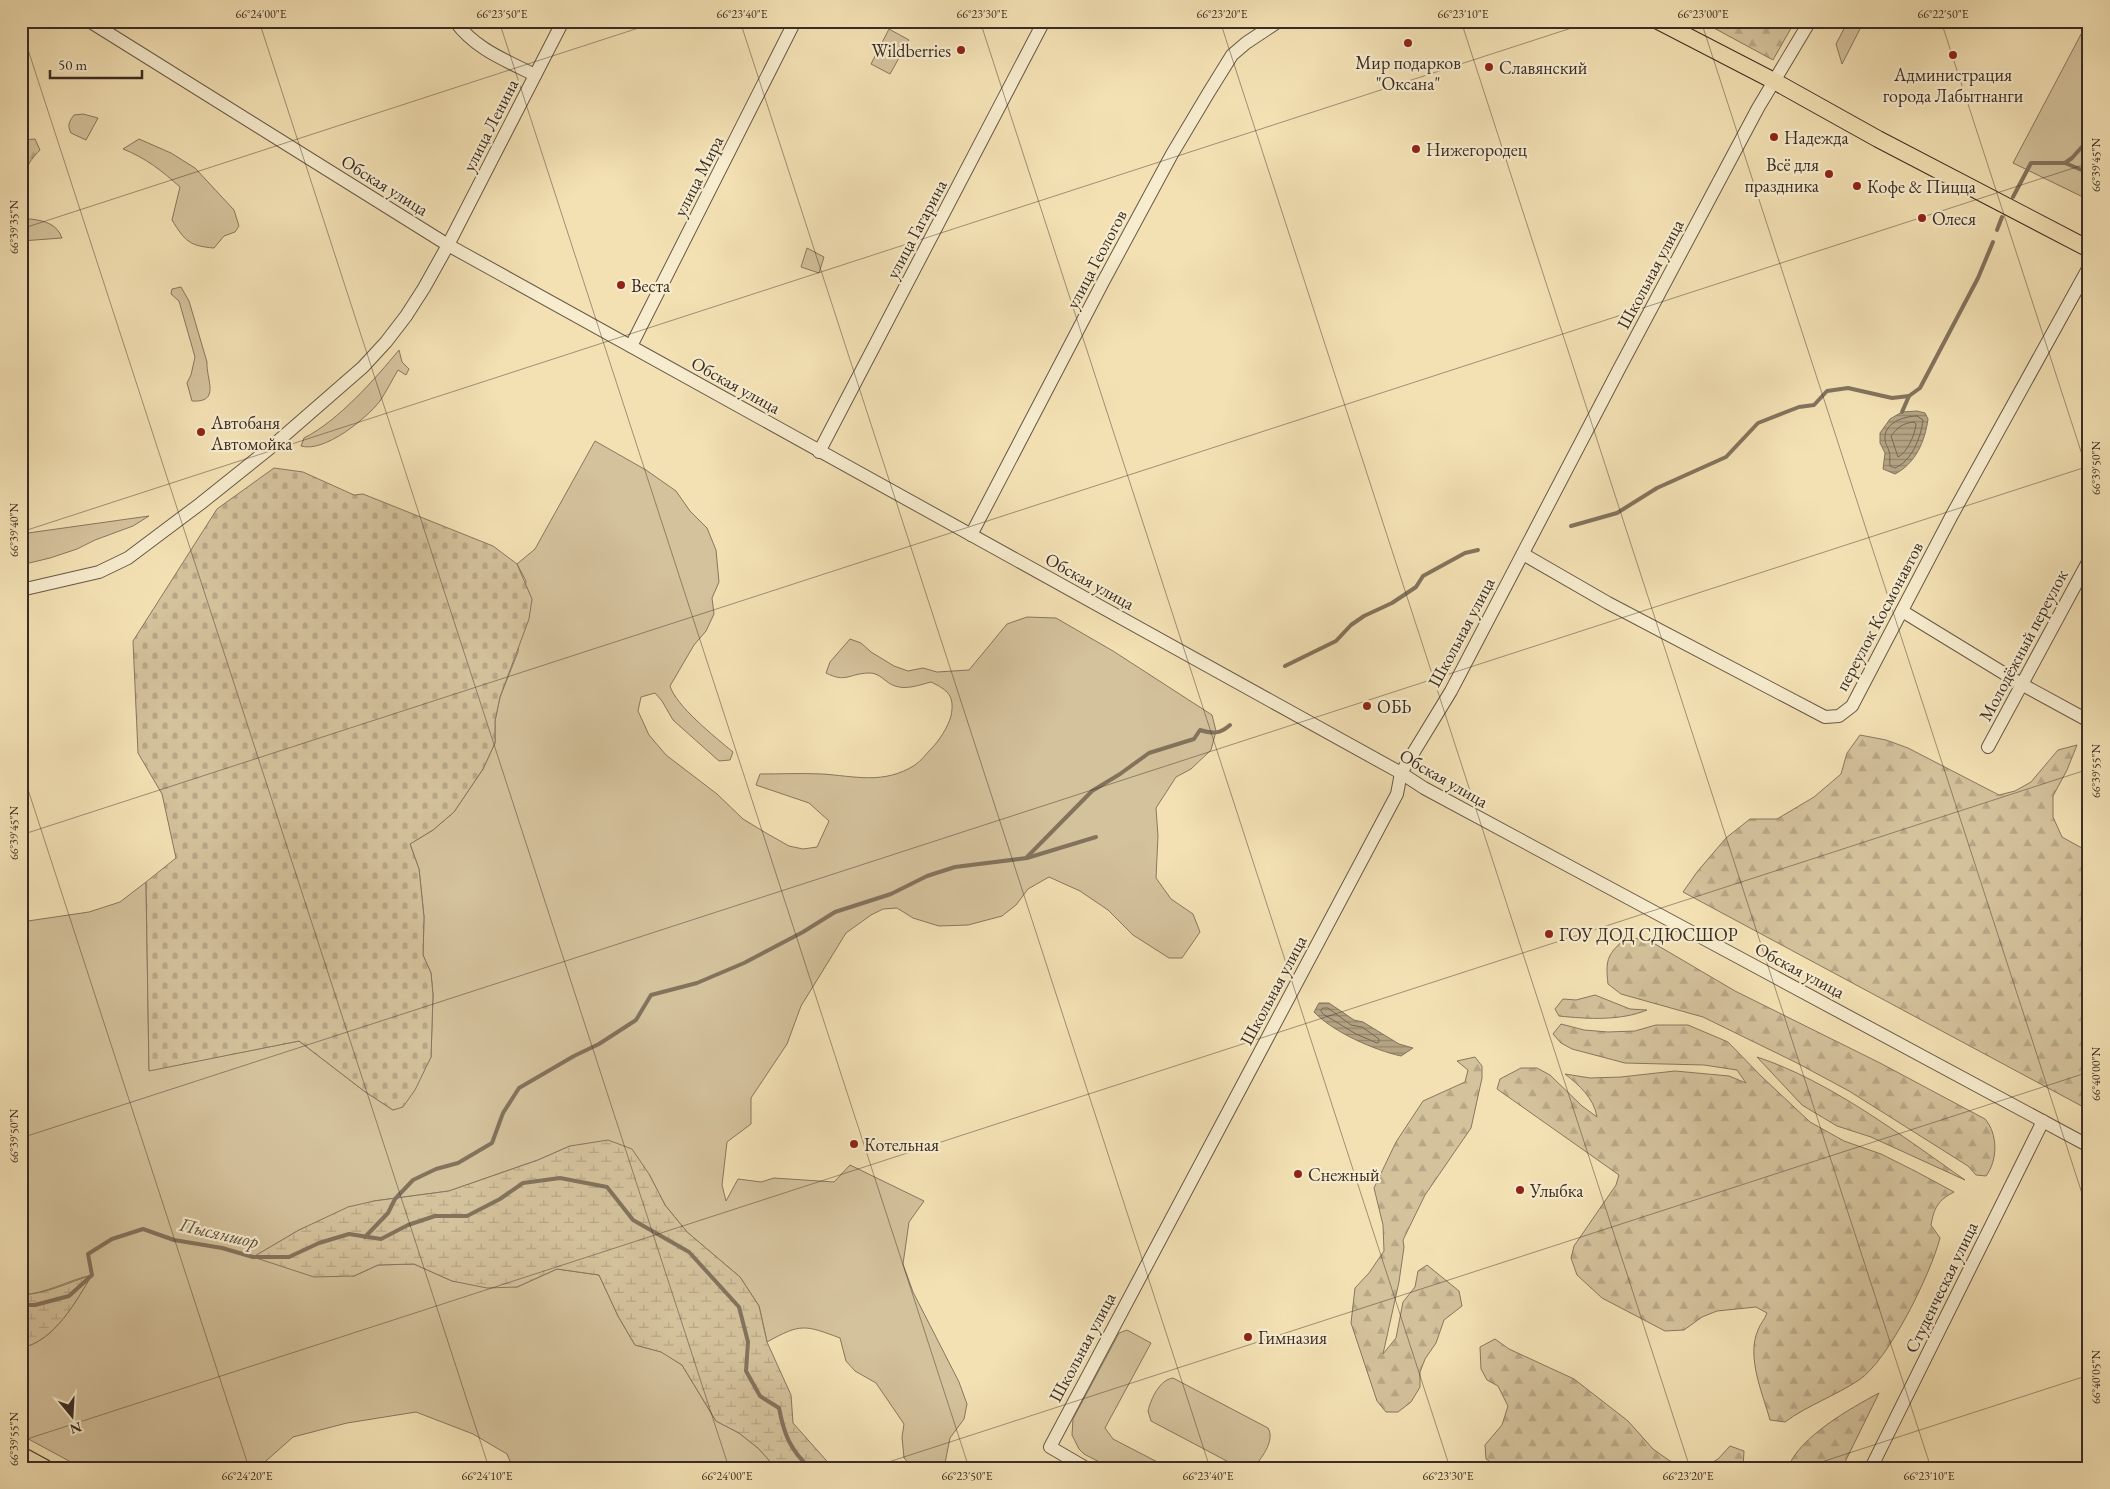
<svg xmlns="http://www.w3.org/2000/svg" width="2110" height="1489" font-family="'EB Garamond',serif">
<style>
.green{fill:#d4c29c;stroke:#877760}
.forest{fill:url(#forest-firs);stroke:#877760}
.wetland{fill:url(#wetland-marsh);stroke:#877760}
.cemetery{fill:url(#cemetery-stones);stroke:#877760}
.water{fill:url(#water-rules);stroke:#83735d}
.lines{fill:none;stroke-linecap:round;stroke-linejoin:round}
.shore{stroke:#776854;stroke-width:1}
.stream{stroke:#83735d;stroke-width:4}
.minor-casing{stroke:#685948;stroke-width:14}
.major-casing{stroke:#3a2c24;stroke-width:18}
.minor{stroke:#f7ecce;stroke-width:12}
.major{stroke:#f3e1b4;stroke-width:16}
.ticks{fill:none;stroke:#3a2c24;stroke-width:1;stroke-opacity:0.45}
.poi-dot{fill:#8f2418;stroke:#f7ecce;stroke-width:2}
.labels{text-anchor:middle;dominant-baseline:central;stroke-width:4.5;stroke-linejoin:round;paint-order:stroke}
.poi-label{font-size:18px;fill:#3a2c24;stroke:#f7ecce;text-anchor:start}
.street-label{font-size:18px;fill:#3a2c24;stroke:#f7ecce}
.water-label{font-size:19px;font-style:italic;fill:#5f5040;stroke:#f7ecce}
.neatline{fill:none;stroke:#3a2c24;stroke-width:2}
.ticks-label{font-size:12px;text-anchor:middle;fill:#3a2c24}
</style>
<defs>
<pattern id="forest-firs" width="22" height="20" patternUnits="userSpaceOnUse" patternTransform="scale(1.25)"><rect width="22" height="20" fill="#d4c29c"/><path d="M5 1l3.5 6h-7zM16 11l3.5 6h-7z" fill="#b7a786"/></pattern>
<pattern id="wetland-marsh" width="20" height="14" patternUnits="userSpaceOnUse" patternTransform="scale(1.25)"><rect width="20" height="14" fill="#d4c29c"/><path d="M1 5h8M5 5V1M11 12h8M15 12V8" fill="none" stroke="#b7a786"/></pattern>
<pattern id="cemetery-stones" width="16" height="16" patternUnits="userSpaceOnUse" patternTransform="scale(1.25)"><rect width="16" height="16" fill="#d4c29c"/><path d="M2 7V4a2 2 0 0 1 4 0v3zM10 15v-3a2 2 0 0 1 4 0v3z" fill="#b7a786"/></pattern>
<pattern id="water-rules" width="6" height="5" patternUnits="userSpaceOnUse" patternTransform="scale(1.25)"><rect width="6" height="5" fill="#b4a383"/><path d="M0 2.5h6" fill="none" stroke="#93856b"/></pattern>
</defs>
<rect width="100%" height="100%" fill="#f3e1b4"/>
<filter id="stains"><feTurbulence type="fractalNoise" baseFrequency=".004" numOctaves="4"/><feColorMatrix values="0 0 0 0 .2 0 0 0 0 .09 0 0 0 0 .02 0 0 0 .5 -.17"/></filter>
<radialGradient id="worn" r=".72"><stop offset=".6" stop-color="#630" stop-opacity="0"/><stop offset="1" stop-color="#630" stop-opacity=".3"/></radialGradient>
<!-- green -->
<g class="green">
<path d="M 1848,21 L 1859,21 L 1861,27 L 1842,64 L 1836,44 Z"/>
<path d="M 2088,21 L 2089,21 L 2089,200 L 2013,163 Z"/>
<path d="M 889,29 L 909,40 L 890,74 L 871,64 Z"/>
<path d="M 83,114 L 98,118 L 86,140 L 71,133 C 67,125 69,122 74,115 Z"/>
<path d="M 139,139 L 171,153 L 195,168 L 234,210 L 239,226 L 235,232 L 224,236 L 214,248 C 189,246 185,241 172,220 L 180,187 C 162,171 146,158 123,149 Z"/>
<path d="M 31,219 C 45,221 57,224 62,238 L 21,241 L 21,220 Z"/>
<path d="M 807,248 L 824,257 L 819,273 L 801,267 Z"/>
<path d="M 181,287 L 189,301 L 207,362 C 206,379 221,403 192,401 L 187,383 L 191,375 L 195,357 L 179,301 L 171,294 L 172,289 Z"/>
<path d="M 399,350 L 402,362 L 409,369 L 406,375 L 398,370 C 392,380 386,392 380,401 C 366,419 324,453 301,446 L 304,438 C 338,421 375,379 399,350 Z"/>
<path d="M 595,441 L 646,470 L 676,491 L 690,511 L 707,528 L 716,550 L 719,582 L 712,598 L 714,614 L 706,631 L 694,645 L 670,686 C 676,706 715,737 733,752 L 730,760 L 719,761 L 673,720 L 662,701 L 655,693 L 641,697 L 638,711 L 649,735 L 666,755 L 717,794 L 743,819 L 766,833 L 789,846 L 803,849 L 817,847 L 829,821 L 809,803 L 756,785 L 760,774 C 781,774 801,773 822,774 C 854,776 884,785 915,765 C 921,761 926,754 931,749 C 939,741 948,727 951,716 C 955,696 948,690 931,682 C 919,685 907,690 895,686 C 885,683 880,672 868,673 C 848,674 846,683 826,673 L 830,662 L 850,639 L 861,643 L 871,652 L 894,666 L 908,671 L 923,668 L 937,672 L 969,670 L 1007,624 L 1027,617 L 1056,618 L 1113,651 L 1212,715 L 1216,731 L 1211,750 L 1191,769 L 1176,777 L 1156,808 L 1158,836 L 1156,878 L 1171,899 L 1193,914 L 1200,932 L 1182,958 L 1169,958 L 1133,935 L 1108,910 L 1080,891 L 1049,877 L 1028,889 L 1016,905 L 1002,916 L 968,925 L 939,926 L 913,918 L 897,908 L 883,909 L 871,915 L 846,933 L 801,1006 L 787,1044 L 751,1098 L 751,1124 L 727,1142 L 722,1185 L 726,1201 L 738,1179 L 761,1182 L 774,1178 L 834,1182 L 850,1165 L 924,1201 L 909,1222 L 903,1264 L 913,1292 L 959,1382 L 967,1404 L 964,1419 L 950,1438 L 944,1468 L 913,1468 L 904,1458 L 902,1437 L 904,1424 L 876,1383 L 855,1371 L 846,1361 L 840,1338 C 805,1325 801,1323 767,1342 L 759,1306 L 740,1277 L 687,1232 L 665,1205 L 649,1174 L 570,1146 L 538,1160 L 449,1191 L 374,1201 L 299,1230 L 254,1257 L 354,1276 L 378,1265 L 414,1264 L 452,1281 L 517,1287 L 557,1269 L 599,1275 L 618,1316 L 635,1345 L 662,1352 L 682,1365 L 716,1421 L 739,1433 L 758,1448 L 776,1468 L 513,1468 L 507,1454 L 473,1434 L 416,1412 L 347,1423 L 293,1437 L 258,1468 L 82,1468 L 21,1435 L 21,1348 C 55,1341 75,1302 92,1275 C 68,1280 46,1294 21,1295 L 21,922 L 89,912 L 120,902 L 146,882 L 149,1070 L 299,1041 L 364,1091 L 393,1110 L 403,1106 L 431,1057 L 433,995 L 431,973 L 423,955 L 424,917 L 419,869 L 410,844 L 433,830 L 454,812 L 483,769 L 495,743 L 495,721 L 500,697 L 518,652 L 526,581 L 517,564 L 535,549 Z"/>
<path d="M 149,516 L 133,526 L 95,540 L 77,549 L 50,558 L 21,565 L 21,534 Z"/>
<path d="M 1127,1330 L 1151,1343 L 1105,1428 L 1113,1439 L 1169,1468 L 1111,1468 L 1084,1454 L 1079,1449 L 1072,1435 L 1073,1419 L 1119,1333 Z"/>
<path d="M 1173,1378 L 1268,1428 C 1275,1440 1263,1456 1255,1466 L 1240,1468 L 1151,1421 L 1148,1411 C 1151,1399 1159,1380 1173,1378 Z"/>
</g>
<!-- forest -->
<g class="forest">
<path d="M 1701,21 L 1795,21 L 1773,60 Z"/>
<path d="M 35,139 L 40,150 C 34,156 28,163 26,171 C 24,178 25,184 21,191 L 21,140 Z"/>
<path d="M 1860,735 L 1886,740 L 1908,748 L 1999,795 L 2015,791 L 2031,782 L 2058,750 L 2077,745 L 2067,770 L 2053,796 L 2053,817 L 2062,837 L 2089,852 L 2089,1110 L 1683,892 L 1697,872 L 1726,838 L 1750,819 L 1777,819 L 1814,797 L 1841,774 L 1847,753 Z"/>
<path d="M 1627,937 L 1650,941 L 1735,991 L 1880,1063 L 1985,1119 C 1998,1134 1998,1160 1986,1176 L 1976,1175 L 1968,1166 L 1849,1091 L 1797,1063 L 1703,1017 L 1621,994 L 1608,984 C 1605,958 1608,954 1627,937 Z"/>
<path d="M 1595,995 L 1630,1009 L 1647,1010 C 1620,1021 1588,1019 1559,1016 L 1555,1009 L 1563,999 L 1576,1000 Z"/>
<path d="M 1561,1024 L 1584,1030 L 1608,1032 L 1635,1031 L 1656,1025 L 1688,1025 L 1728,1042 L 1761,1076 L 1810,1122 L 1844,1141 L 1881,1154 L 1915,1171 L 1954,1192 C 1938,1200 1934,1208 1931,1225 L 1940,1238 C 1931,1273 1889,1360 1859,1380 C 1835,1396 1808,1405 1785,1422 L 1770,1420 C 1763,1394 1746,1357 1758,1330 C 1760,1324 1765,1319 1767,1313 L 1756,1307 L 1717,1311 L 1702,1317 L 1684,1330 L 1665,1331 L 1602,1298 L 1577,1275 L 1571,1258 L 1574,1246 L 1616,1185 L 1619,1175 L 1497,1089 L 1500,1079 L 1521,1068 L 1537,1068 L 1550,1075 L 1582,1106 L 1597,1117 C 1594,1098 1579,1085 1565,1074 L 1590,1078 L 1621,1077 L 1675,1071 L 1729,1076 L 1746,1083 L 1737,1070 L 1704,1065 L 1625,1063 L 1572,1049 L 1561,1043 L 1553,1034 Z"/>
<path d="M 1475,1057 L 1482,1066 L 1482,1078 L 1471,1128 L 1425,1195 L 1403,1240 L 1404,1247 L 1399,1282 L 1383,1354 L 1396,1338 L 1403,1302 L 1415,1287 L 1418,1271 L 1427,1265 L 1459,1291 L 1462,1306 L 1444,1320 L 1436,1343 L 1425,1359 L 1420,1372 L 1420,1387 L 1411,1402 L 1398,1412 L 1386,1412 L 1377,1401 L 1351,1323 L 1355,1288 L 1369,1273 L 1384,1251 L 1383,1225 L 1374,1188 L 1396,1142 L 1423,1101 L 1465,1082 L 1468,1070 L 1457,1061 Z"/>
<path d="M 1757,1057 C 1830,1081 1902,1136 1965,1180 L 1871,1137 L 1837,1126 L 1802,1105 Z"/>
<path d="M 1495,1339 L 1509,1349 L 1574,1379 L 1628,1421 L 1653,1449 L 1670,1461 L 1696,1468 L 1500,1468 L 1486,1459 L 1485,1445 L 1502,1425 L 1508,1406 L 1498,1386 L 1487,1380 L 1481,1369 L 1480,1347 Z"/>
<path d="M 1879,1393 L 1842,1468 L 1788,1468 C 1799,1437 1851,1408 1879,1393 Z"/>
<path d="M 1730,1446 L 1744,1451 L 1743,1468 L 1703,1468 L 1718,1459 Z"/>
</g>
<!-- wetland -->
<g class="wetland">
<path d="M 608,1140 L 632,1149 L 649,1174 L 665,1205 L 687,1232 L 740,1277 L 759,1306 L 767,1342 L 791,1395 L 793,1423 L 833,1468 L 776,1468 L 758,1448 L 739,1433 L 716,1421 L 682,1365 L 661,1352 L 635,1345 L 618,1316 L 599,1275 L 557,1269 L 517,1287 L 487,1288 L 452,1281 L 414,1264 L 378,1265 L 354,1276 L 314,1277 L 253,1257 L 299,1230 L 348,1207 L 374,1201 L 449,1191 L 538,1160 L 570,1146 Z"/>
<path d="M 92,1275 C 76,1301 55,1341 21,1348 L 21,1295 C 46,1294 70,1282 92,1275 Z"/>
</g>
<!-- cemetery -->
<path class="cemetery" d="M 274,468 L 303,472 L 354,495 L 363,494 L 493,546 L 517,564 L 532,599 L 529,619 L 500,697 L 495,721 L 495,743 L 483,769 L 454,812 L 433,830 L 410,844 L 419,869 L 424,917 L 423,955 L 431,973 L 433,995 L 431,1057 L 415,1090 L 403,1107 L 393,1110 L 364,1091 L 299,1041 L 149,1071 L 146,882 L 176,858 L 162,794 L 138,753 L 133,641 L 217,509 Z"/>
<!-- water -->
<g class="water">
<path d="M 1917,411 L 1925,413 L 1928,419 C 1925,441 1916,463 1895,474 L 1883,469 L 1885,453 L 1880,443 L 1880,433 L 1890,419 L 1902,412 Z"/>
<path d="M 1319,1003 L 1329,1003 L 1354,1020 L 1363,1022 L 1399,1044 L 1413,1048 L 1401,1056 C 1374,1050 1333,1032 1314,1012 Z"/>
</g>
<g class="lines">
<!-- shore -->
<g class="shore">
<path d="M 1917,416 L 1923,420 C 1921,437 1912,461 1895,468 L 1890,466 C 1889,461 1891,456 1889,451 C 1888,447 1885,444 1885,440 C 1883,423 1904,416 1917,416 Z"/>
<path d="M 1914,422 L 1916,424 C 1915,435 1907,453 1898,457 L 1891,436 C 1898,427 1903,423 1914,422 Z"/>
<path d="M 1323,1008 L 1328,1008 L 1351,1025 L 1362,1027 L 1379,1039 L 1379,1042 L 1377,1043 L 1356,1034 L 1323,1014 L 1321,1011 Z"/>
</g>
<!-- stream -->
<g class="stream">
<path d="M 2065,163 L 2072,158 L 2089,139"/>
<path d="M 2013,197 L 2031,163 L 2065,163 L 2089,173"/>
<path d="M 1997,230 L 2002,217"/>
<path d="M 1902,412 L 1909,396"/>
<path d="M 1571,526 L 1617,513 L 1657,488 L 1726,457 L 1758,423 L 1799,407 L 1814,405 L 1827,391 L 1848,388 L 1892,398 L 1909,396 L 1920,388 L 1978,278 L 1993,242"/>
<path d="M 1285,666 L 1336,641 L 1351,625 L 1364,616 L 1392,603 L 1416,587 L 1423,576 L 1465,553 L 1478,550"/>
<path d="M 1027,857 L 1092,791 L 1120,774 L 1149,753 L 1194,739 L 1200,730 C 1213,734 1220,734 1230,725"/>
<path d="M 365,1237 L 388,1213 L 395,1199 L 413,1180 L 436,1169 L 458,1163 L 492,1143 L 503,1113 L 519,1088 L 574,1056 L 599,1044 L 636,1020 L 651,995 L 697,983 L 744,963 L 803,932 L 835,912 L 891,894 L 927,876 L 955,867 L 1027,858 L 1096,837"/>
<path d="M 21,1305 L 35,1305 L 69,1296 L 92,1275 L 88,1254 L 112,1239 L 143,1229 L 174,1240 L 222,1248 L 253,1257 L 289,1257 L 319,1243 L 349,1234 L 381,1239 L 408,1225 L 435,1216 L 467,1216 L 500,1199 L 523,1183 L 560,1178 L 607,1187 L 633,1220 L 689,1252 L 739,1307 L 748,1342 L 746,1371 L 760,1396 L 779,1408 C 784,1434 790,1450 810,1468"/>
</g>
<defs>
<g id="minor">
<path d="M 89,21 L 448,245 L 1401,773 L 1424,788 L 2089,1146"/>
<path d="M 455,21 C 475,49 505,60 535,75"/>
<path d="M 631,346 L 795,21"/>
<path d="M 819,452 L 1044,21"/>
<path d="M 971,535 L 1103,282 L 1172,154 L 1209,92 L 1232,55 L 1246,43 L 1279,21"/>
<path d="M 1523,554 L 1608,603 L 1825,717 L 1839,716 L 1852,706 L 1952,515 L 2089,267"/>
<path d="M 21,590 L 99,572 L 128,558 L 200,504 L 270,448 L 363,367 L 386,342 L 406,316 L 424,288 L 448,245 L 563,21"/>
<path d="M 1902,611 L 2023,685 L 2089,721"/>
<path d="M 1988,747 L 2089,560"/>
<path d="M 1086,1468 L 1050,1447 L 1397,794 L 1401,773 L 1451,691 L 1618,371 L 1758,108 L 1810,21"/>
<path d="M 1871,1468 L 2043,1121"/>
</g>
<g id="major">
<path d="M 1658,21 L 1774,81 L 1878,139 L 2089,249"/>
<path d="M 21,1455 L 45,1468"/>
</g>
</defs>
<!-- minor casing -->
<use href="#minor" class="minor-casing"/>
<!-- major casing -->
<use href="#major" class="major-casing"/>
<!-- minor -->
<use href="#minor" class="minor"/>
<!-- major -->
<use href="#major" class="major"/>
</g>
<!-- ticks -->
<path class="ticks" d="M 259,21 L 729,1468M 499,21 L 969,1468M 740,21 L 1210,1468M 980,21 L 1450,1468M 1220,21 L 1690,1468M 1461,21 L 1931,1468M 1701,21 L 2089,1215M 1941,21 L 2089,476M 21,28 L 489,1468M 21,229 L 660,21M 21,532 L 1593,21M 21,768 L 249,1468M 21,835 L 2089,163M 21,1138 L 2089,466M 21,1441 L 2089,769M 870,1468 L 2089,1072M 1803,1468 L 2089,1375"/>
<!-- markers -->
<g class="poi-dot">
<circle cx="1408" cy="43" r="5"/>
<circle cx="961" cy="50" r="5"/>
<circle cx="1953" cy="55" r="5"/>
<circle cx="1489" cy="67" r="5"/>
<circle cx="1774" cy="137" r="5"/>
<circle cx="1416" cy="149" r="5"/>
<circle cx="1829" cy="174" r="5"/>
<circle cx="1857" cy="186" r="5"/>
<circle cx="1922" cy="218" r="5"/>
<circle cx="621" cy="285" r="5"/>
<circle cx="201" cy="432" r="5"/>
<circle cx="1367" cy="706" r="5"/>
<circle cx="1549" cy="934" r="5"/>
<circle cx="854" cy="1144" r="5"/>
<circle cx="1298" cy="1174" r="5"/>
<circle cx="1520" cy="1190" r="5"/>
<circle cx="1248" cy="1337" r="5"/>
</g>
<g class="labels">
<!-- poi labels -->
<g class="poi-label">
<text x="951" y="50" text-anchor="end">Wildberries</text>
<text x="1408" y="62" text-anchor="middle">Мир подарков<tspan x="1408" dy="21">"Оксана"</tspan></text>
<text x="1499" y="67">Славянский</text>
<text x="1953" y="74" text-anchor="middle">Администрация<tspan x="1953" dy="21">города Лабытнанги</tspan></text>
<text x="1784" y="137">Надежда</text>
<text x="1426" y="149">Нижегородец</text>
<text x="1819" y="164" text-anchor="end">Всё для<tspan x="1819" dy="21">праздника</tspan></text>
<text x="1867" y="186">Кофе &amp; Пицца</text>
<text x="1932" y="218">Олеся</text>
<text x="631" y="285">Веста</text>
<text x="211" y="422">Автобаня<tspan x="211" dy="21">Автомойка</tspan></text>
<text x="1377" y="706">ОБЬ</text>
<text x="1559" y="934">ГОУ ДОД СДЮСШОР</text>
<text x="864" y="1144">Котельная</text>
<text x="1308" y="1174">Снежный</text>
<text x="1530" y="1190">Улыбка</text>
<text x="1258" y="1337">Гимназия</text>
</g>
<!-- street labels -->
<g class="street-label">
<text transform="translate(490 125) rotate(-63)">улица Ленина</text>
<text transform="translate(698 176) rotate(-63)">улица Мира</text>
<text transform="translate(385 185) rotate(32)">Обская улица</text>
<text transform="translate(916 229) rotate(-62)">улица Гагарина</text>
<text transform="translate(1096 259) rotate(-62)">улица Геологов</text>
<text transform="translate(1650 274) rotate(-62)">Школьная улица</text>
<text transform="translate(736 385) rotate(29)">Обская улица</text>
<text transform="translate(1090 581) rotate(29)">Обская улица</text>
<text transform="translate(1879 616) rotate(-62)">переулок Космонавтов</text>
<text transform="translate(1461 632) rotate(-62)">Школьная улица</text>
<text transform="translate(2023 645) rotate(-62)">Молодёжный переулок</text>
<text transform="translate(1444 778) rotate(30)">Обская улица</text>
<text transform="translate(1800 970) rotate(28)">Обская улица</text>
<text transform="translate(1273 990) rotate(-62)">Школьная улица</text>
<text transform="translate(1941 1287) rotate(-64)">Студенческая улица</text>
<text transform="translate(1082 1347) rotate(-62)">Школьная улица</text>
</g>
<!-- water labels -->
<g class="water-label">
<text transform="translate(219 1233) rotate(13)">Пысяншор</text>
</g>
</g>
<!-- margin -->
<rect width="2110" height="1489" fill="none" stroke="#f3e1b4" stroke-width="55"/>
<!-- north arrow -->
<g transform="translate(72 1416) rotate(162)" stroke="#f7ecce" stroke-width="4" paint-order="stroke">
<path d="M0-4L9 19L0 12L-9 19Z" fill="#3a2c24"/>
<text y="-8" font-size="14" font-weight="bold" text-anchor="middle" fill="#3a2c24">N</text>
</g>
<!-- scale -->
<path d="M50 70v8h92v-8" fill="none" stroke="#3a2c24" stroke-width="2.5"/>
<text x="58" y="70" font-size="15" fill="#3a2c24" stroke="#f7ecce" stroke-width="4" paint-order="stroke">50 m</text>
<rect x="28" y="28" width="2054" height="1434" class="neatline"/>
<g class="ticks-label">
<text x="261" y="18">66°24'00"E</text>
<text x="502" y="18">66°23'50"E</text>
<text x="742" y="18">66°23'40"E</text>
<text x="982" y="18">66°23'30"E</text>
<text x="1222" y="18">66°23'20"E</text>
<text x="1463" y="18">66°23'10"E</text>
<text x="1703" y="18">66°23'00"E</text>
<text x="1943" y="18">66°22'50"E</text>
<text transform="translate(2096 165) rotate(-90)" y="4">66°39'45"N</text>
<text transform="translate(14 227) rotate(-90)" y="4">66°39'35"N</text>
<text transform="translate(2096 468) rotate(-90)" y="4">66°39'50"N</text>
<text transform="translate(14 530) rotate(-90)" y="4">66°39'40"N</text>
<text transform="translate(2096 771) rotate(-90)" y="4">66°39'55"N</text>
<text transform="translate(14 833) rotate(-90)" y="4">66°39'45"N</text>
<text transform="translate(2096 1074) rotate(-90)" y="4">66°40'00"N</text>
<text transform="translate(14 1136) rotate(-90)" y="4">66°39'50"N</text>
<text transform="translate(2096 1377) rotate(-90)" y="4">66°40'05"N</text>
<text transform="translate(14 1439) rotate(-90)" y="4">66°39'55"N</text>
<text x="247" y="1480">66°24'20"E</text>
<text x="487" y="1480">66°24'10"E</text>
<text x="727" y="1480">66°24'00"E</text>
<text x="967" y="1480">66°23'50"E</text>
<text x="1208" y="1480">66°23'40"E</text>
<text x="1448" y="1480">66°23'30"E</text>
<text x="1688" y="1480">66°23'20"E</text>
<text x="1929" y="1480">66°23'10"E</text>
</g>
<rect width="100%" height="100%" filter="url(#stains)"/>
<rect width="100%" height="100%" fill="url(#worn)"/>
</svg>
